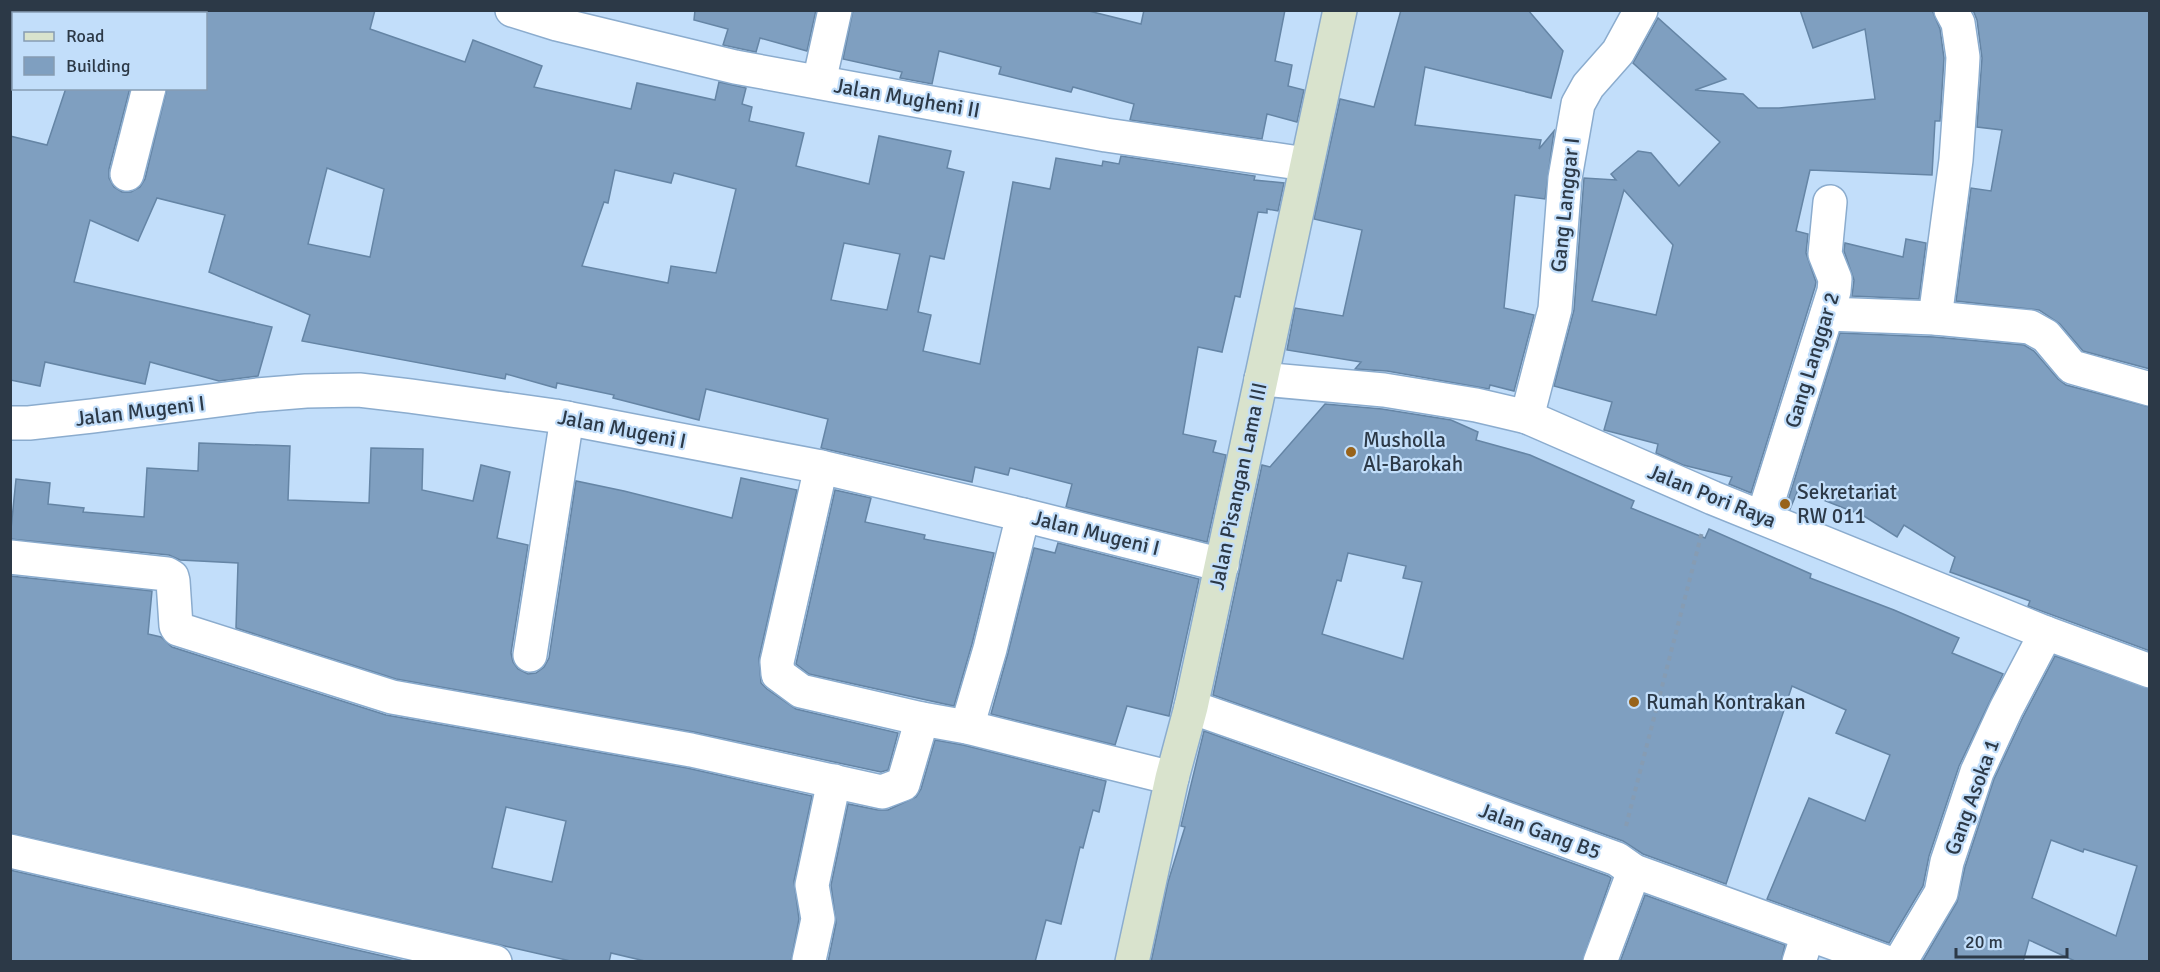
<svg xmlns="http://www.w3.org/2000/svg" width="2160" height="972" font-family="Signika,sans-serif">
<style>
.building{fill:#7f9fc0;stroke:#6585a5;stroke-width:1.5;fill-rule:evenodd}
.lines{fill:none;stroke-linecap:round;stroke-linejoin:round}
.street-casing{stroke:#8bacce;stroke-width:36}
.secondary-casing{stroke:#8bacce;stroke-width:36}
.path{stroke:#869cb3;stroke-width:4;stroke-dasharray:4.5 4.5;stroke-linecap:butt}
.street{stroke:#fff;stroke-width:33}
.secondary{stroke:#d9e3cd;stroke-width:33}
.poi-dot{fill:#98631a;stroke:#c2defa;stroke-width:2}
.labels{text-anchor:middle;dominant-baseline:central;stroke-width:4.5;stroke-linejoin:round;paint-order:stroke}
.street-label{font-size:21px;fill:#2c3947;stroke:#c2defa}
.poi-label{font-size:21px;fill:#2c3947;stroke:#c2defa;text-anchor:start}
</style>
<rect width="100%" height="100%" fill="#c2defa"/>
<!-- building -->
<g class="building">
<path d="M 206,10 L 375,10 L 370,29 L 465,62 L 473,40 L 542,66 L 534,87 L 631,109 L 637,83 L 715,100 L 719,82 L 746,88 L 742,104 L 752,107 L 749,121 L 804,133 L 796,166 L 869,184 L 879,136 L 951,151 L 947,168 L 964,172 L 944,259 L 930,256 L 918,312 L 931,315 L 923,351 L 980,364 L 1013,182 L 1050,189 L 1056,158 L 1102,166 L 1103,161 L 1119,164 L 1121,156 L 1255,176 L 1254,180 L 1284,183 L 1278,211 L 1267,209 L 1267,213 L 1258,212 L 1240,297 L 1235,296 L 1222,352 L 1198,347 L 1183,434 L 1216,441 L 1213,452 L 1226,455 L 1207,542 L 1066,507 L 1072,484 L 1010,468 L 1008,475 L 975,467 L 972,482 L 821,448 L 828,419 L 706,389 L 699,420 L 613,398 L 614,395 L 557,383 L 556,388 L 506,374 L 505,379 L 302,341 L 310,315 L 209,272 L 225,215 L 157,198 L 138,241 L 90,220 L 74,282 L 272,327 L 258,376 L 219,381 L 150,362 L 145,384 L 45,362 L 40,386 L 10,380 L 10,136 L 47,145 L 66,88 L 130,88 L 109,169 L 109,178 L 114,187 L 122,192 L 131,192 L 140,187 L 145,179 L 167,88 L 206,88 ZM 327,168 L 384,189 L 370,257 L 308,244 ZM 615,170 L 671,183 L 674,173 L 736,189 L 716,273 L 671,266 L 668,283 L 582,266 L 604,202 L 608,203 ZM 844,243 L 900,254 L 887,310 L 831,300 Z"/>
<path d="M 695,10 L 816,10 L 807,51 L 760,38 L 756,52 L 723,45 L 728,29 L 694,20 Z"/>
<path d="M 853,10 L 1085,10 L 1141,24 L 1144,10 L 1285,10 L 1275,61 L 1292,65 L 1288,86 L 1304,90 L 1297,122 L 1267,114 L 1262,139 L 1130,120 L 1134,104 L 1073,87 L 1071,92 L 999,74 L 1001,67 L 939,51 L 932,84 L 900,78 L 902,72 L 843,59 Z"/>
<path d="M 1401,10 L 1528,10 L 1563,51 L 1551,98 L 1425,67 L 1415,125 L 1541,140 L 1539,149 L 1554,131 L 1545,199 L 1515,195 L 1504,308 L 1534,315 L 1514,391 L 1490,385 L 1489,389 L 1387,371 L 1355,369 L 1361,362 L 1287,350 L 1295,308 L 1343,316 L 1362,230 L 1314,219 L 1340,99 L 1374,107 Z"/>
<path d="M 1800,10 L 1932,10 L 1940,29 L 1944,58 L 1940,121 L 1935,121 L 1932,175 L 1810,170 L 1796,231 L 1808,234 L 1806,253 L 1816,282 L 1815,287 L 1751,493 L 1729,484 L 1732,477 L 1683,465 L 1656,453 L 1658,444 L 1604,430 L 1612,402 L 1554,386 L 1574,310 L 1584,178 L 1616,180 L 1611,174 L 1638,151 L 1651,153 L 1679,186 L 1720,142 L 1633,63 L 1658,18 L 1726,79 L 1695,90 L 1743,94 L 1758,108 L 1779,108 L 1875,99 L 1865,29 L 1813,48 ZM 1624,190 L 1673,245 L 1656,315 L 1592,301 Z"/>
<path d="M 1973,10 L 2150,10 L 2150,369 L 2083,351 L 2060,324 L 2039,310 L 1956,301 L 1971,188 L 1991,191 L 2002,130 L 1977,127 L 1982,58 L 1977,20 Z"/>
<path d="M 1906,239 L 1926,243 L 1919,299 L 1852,296 L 1854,280 L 1844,251 L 1845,243 L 1903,257 Z"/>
<path d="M 1840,333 L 1934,337 L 2024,345 L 2034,351 L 2058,379 L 2066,385 L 2150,407 L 2150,651 L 2028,606 L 2030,601 L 1950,572 L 1955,557 L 1904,525 L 1897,537 L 1864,516 L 1798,490 L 1790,509 L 1786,507 Z"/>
<path d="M 1325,404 L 1382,409 L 1451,420 L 1478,432 L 1476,440 L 1530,455 L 1634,501 L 1631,508 L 1705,538 L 1709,529 L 1811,574 L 1810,578 L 1894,610 L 1959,638 L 1952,653 L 2003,674 L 1959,766 L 1929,856 L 1923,886 L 1889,943 L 1767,899 L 1809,798 L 1865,821 L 1890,755 L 1836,733 L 1846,710 L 1792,686 L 1726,884 L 1643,854 L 1623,841 L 1213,695 L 1262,465 L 1270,467 ZM 1348,553 L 1406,566 L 1403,578 L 1422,582 L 1403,659 L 1322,634 L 1337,580 L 1341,581 Z"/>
<path d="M 199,443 L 290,446 L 288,500 L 369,503 L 371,448 L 423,449 L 422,490 L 473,501 L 481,465 L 510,472 L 497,538 L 528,545 L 511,653 L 513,662 L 518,669 L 528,674 L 536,673 L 544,667 L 549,658 L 576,481 L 624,491 L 732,518 L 741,478 L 797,490 L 759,658 L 761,683 L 767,689 L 796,709 L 898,733 L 888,770 L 881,772 L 694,732 L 396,679 L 236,628 L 238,563 L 180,560 L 169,555 L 10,539 L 16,479 L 50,483 L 48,504 L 84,508 L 83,512 L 144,517 L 147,468 L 198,471 Z"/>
<path d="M 835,490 L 871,498 L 865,522 L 925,535 L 924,539 L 994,553 L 972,644 L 954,706 L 809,674 L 796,664 Z"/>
<path d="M 1058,543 L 1199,579 L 1169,716 L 1127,706 L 1115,745 L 991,714 L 1008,653 L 1034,548 L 1055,553 Z"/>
<path d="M 10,576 L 152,591 L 148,634 L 161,637 L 172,647 L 386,715 L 687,768 L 812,796 L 794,881 L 799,919 L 791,962 L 649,962 L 611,953 L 609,962 L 575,962 L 10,833 ZM 506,807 L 566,821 L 552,882 L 492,868 Z"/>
<path d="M 2055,656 L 2150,689 L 2150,962 L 2077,962 L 2029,940 L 2023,962 L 1922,962 L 1957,902 L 1965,867 L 1994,779 L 2023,717 ZM 2051,840 L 2083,852 L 2084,849 L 2137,866 L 2116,936 L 2032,898 Z"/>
<path d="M 1204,731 L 1608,876 L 1611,878 L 1582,962 L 1151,962 L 1168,882 L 1185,827 L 1181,826 Z"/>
<path d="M 935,740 L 963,745 L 1106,781 L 1099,812 L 1093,810 L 1083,848 L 1080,847 L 1061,924 L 1046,920 L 1035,962 L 828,962 L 836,923 L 831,885 L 848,804 L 878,810 L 888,810 L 916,797 L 921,789 Z"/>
<path d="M 10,870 L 409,962 L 10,962 Z"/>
<path d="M 1645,895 L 1785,945 L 1781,962 L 1620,962 Z"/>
</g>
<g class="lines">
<defs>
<g id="street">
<path d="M 512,10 L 557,24 L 735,67 L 1106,135 L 1306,164"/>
<path d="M 167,14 L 168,10"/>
<path d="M 819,82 L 835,10"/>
<path d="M 127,174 L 149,88"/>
<path d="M 1827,314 L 1935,318 L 2030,327 L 2046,336 L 2072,367 L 2150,389"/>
<path d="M 1935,318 L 1956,160 L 1962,75 L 1963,57 L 1958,23 L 1951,10"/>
<path d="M 1261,379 L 1384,390 L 1476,405 L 1527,417 L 1713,498 L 2046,633 L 2150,671"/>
<path d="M 1527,417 L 1555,309 L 1565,178 L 1578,104 L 1588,86 L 1618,52 L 1641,10"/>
<path d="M 10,423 L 29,423 L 92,416 L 257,395 L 306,391 L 359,390 L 410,396 L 555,416 L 821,467 L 1023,515 L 1222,565"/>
<path d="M 821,467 L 777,662 L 778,674 L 801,691 L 922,719 L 967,727 L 1172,778"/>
<path d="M 1763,517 L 1834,291 L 1835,279 L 1825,254 L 1830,202"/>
<path d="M 10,557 L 167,574 L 172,577 L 173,581 L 176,626 L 178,629 L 392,697 L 691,750 L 882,792 L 903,784 L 922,719"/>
<path d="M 530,655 L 567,418"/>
<path d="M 1191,707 L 1383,774 L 1617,859 L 1634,871 L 1886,962"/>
<path d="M 967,727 L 990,649 L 1023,515"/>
<path d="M 10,851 L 495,962"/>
<path d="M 809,960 L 818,919 L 812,885 L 834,781"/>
<path d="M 1600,962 L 1634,871"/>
<path d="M 1799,962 L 1808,934"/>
<path d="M 1900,962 L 1941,893 L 1947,862 L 1977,772 L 2006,709 L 2046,633"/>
</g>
<path id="secondary" d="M 1132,962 L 1172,778 L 1191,707 L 1340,10"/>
</defs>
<!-- street casing -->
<use href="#street" class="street-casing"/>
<!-- secondary casing -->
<use href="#secondary" class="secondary-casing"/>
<!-- path -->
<path class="path" d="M 1626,826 L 1702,532"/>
<!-- street -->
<use href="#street" class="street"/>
<!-- secondary -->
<use href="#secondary" class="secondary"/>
</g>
<!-- markers -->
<g class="poi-dot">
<circle cx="1351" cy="452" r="6"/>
<circle cx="1785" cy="504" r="6"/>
<circle cx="1634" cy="702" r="6"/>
</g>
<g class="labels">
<!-- street labels -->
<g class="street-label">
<text transform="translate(907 98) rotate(10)">Jalan Mugheni II</text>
<text transform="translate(1565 205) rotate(-84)">Gang Langgar I</text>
<text transform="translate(1812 360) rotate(-73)">Gang Langgar 2</text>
<text transform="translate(140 411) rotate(-7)">Jalan Mugeni I</text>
<text transform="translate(622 429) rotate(11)">Jalan Mugeni I</text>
<text transform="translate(1238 486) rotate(-78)">Jalan Pisangan Lama III</text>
<text transform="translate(1712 496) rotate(22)">Jalan Pori Raya</text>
<text transform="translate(1096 533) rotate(14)">Jalan Mugeni I</text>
<text transform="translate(1972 797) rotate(-70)">Gang Asoka 1</text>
<text transform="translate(1540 831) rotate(20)">Jalan Gang B5</text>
</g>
<!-- poi labels -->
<g class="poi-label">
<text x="1363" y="440">Musholla<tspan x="1363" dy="24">Al-Barokah</tspan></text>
<text x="1797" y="492">Sekretariat<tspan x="1797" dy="24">RW 011</tspan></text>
<text x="1646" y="702">Rumah Kontrakan</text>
</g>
</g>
<!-- border -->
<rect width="2160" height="972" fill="none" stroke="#2c3947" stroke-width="24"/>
<!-- legend -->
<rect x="12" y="12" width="195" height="78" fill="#c2defa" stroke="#869cb2" stroke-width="1.5"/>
<rect x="24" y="32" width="30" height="9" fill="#d9e3cd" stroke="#869cb2" stroke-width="1.5"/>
<text x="66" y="42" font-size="18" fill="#2c3947">Road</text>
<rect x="24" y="57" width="30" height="18" fill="#7f9fc0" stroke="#869cb2" stroke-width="1.5"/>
<text x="66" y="72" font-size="18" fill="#2c3947">Building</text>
<!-- scale -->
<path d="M1956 948v9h111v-9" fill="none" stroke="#2c3947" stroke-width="3"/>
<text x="1965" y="948" font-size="18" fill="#2c3947" stroke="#c2defa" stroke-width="4.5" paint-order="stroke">20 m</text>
</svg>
